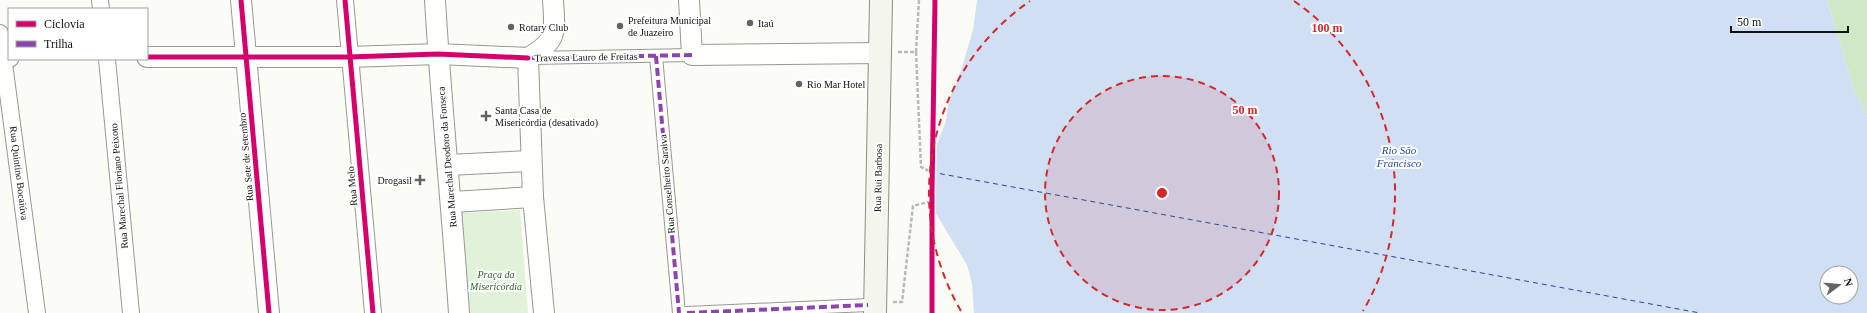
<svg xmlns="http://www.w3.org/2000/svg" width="1867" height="313" font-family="Georgia,serif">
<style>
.green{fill:#e2f1d9}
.forest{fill:#d1e8c7}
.water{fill:#d0dff4;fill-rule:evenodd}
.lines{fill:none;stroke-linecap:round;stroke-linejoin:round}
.ferry{stroke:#204b9c;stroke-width:1;stroke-dasharray:5 4;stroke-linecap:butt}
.pedestrian-casing{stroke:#979795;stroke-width:14}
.minor-casing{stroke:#979795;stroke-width:18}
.tertiary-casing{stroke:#979795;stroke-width:22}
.secondary-casing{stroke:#8d8d8b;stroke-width:24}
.path{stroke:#b9b9b8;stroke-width:2.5;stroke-dasharray:4 2;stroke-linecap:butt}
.pedestrian{stroke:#fffffe;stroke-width:12}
.minor{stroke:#fffffe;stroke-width:16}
.tertiary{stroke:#fffffe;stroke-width:20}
.secondary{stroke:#f4f5ec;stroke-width:22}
.quiet{stroke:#8e44ad;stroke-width:4;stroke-dasharray:8 4;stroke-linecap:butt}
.cycleway-casing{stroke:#fff;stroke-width:8}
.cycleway{stroke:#d6006c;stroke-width:5}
.ring{fill:none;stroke:#d62828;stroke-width:2;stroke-dasharray:7 5}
.poi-dot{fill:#636362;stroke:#fff;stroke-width:1.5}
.labels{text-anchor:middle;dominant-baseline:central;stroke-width:4;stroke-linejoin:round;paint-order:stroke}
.poi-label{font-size:10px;fill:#111;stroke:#fff;text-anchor:start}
.street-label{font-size:10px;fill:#111;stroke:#fff}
.park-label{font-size:10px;font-style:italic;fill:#246625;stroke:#fff}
.water-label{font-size:11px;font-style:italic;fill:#204b9c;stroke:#fff}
.centre{fill:#d62828;stroke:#fff;stroke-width:2}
.ring-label{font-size:12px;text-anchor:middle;font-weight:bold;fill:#d62828;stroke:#fff;stroke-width:4;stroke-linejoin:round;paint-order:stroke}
</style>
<rect width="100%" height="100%" fill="#fcfcf7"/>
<!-- green -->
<path class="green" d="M 520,210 L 528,313 L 468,313 L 461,213 Z"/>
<!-- forest -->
<path class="forest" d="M 1827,0 L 1867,0 L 1867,117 L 1854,89 Z"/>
<!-- water -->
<path class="water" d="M 977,0 L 1827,0 L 1854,89 L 1867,117 L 1867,313 L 974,313 L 972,284 L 967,265 L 935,212 L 931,172 L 936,147 L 946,121 L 949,100 L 961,71 L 973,30 ZM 1827,273 L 1851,273 L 1851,297 L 1827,297 Z"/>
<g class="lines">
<!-- ferry -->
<path class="ferry" d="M 931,172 L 1700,313"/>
<defs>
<g id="pedestrian">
<path d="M 656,56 L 679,313"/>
<path d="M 531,58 L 692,55"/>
<path d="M 687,313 L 868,305"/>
</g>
<g id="minor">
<path d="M 100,0 L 101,9"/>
<path d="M 345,0 L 373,313"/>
<path d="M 0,33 L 37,313"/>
<path d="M 107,59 L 131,313"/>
</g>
<g id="tertiary">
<path d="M 241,0 L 269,313"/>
<path d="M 435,0 C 441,104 452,209 459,313"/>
<path d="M 689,0 L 692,55 L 881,53"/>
<path d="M 0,57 L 9,57"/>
<path d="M 147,57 L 349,57 L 438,54 L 528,58"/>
<path d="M 528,58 L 533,197 L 544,313"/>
<path d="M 528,58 C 558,41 555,32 553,0"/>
<path d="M 448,165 L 531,161"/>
<path d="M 452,202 L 533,197"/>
</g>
<path id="secondary" d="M 875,313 L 881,0"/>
</defs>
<!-- pedestrian casing -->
<use href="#pedestrian" class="pedestrian-casing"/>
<!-- minor casing -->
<use href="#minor" class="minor-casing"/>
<!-- tertiary casing -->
<use href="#tertiary" class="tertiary-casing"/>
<!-- secondary casing -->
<use href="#secondary" class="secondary-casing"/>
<!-- path -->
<g class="path">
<path d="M 898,52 L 916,52 L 921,167 L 931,172"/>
<path d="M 916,52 L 919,0"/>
<path d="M 893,302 L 902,302 L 913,206 L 932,201"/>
</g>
<!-- pedestrian -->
<use href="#pedestrian" class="pedestrian"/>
<!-- minor -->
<use href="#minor" class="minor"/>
<!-- tertiary -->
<use href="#tertiary" class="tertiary"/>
<!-- secondary -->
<use href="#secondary" class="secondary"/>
<!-- quiet -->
<g class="quiet">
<path d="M 656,56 L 679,313"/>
<path d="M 528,58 L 692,55"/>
<path d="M 687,313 L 868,305"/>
</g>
<defs>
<g id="cycleway">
<path d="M 241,0 L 269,313"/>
<path d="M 345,0 L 373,313"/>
<path d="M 147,57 L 349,57 L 438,54 L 528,58"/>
<path d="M 932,313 L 932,192 L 935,0"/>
</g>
</defs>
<!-- cycleway casing -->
<use href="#cycleway" class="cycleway-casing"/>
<!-- cycleway -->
<use href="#cycleway" class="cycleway"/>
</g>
<!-- distance rings -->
<circle cx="1162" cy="193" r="117" fill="#d62828" fill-opacity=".12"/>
<g class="ring">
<circle cx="1162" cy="193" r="117"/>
<path d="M961 311A233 233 0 0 1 1030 1M1294 1A233 233 0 0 1 1363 311"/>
</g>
<!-- markers -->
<g class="poi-dot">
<circle cx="750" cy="23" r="4"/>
<circle cx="620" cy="26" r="4"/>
<circle cx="511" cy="27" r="4"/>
<circle cx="799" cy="84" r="4"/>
<path d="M484 110h4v4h4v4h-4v4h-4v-4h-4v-4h4z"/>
<path d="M418 174h4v4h4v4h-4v4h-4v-4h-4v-4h4z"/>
</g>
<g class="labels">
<!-- poi labels -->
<g class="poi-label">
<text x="628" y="20">Prefeitura Municipal<tspan x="628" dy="12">de Juazeiro</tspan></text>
<text x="758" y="23">Itaú</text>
<text x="519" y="27">Rotary Club</text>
<text x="807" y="84">Rio Mar Hotel</text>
<text x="495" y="110">Santa Casa de<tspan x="495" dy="12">Misericórdia (desativado)</tspan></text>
<text x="412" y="180" text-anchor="end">Drogasil</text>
</g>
<!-- street labels -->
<g class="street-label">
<text transform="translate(586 57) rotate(-1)">Travessa Lauro de Freitas</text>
<text transform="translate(246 157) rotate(-95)">Rua Sete de Setembro</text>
<text transform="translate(447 157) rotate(-95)">Rua Marechal Deodoro da Fonseca</text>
<text transform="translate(19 173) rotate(83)">Rua Quintino Bocaiúva</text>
<text transform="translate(878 178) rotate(-89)">Rua Rui Barbosa</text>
<text transform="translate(667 184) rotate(-95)">Rua Conselheiro Saraiva</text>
<text transform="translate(119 186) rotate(-95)">Rua Marechal Floriano Peixoto</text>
<text transform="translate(352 186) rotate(-95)">Rua Melo</text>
</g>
<!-- park labels -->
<g class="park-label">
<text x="496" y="274">Praça da<tspan x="496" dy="12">Misericórdia</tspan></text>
</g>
<!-- water labels -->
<g class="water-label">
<text x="1399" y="150">Rio São<tspan x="1399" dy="13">Francisco</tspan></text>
</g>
</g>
<circle cx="1162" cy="193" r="6" class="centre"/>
<g class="ring-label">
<text x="1327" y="32">100 m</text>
<text x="1245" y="114">50 m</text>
</g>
<!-- legend -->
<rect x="8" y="8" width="140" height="52" fill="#ffffff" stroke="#a0a0a0"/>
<rect x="16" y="21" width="20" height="6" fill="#d6006c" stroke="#a0a0a0"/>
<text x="44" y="28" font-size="12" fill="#111111">Ciclovia</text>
<rect x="16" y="41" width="20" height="6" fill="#8e44ad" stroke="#a0a0a0"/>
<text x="44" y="48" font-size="12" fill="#111111">Trilha</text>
<!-- north arrow -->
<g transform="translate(1839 285) rotate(74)"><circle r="19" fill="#ffffff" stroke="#a0a0a0"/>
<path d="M0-3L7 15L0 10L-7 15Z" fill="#636362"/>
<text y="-6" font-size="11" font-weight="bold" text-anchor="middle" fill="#111111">N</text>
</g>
<!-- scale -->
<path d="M1731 26v6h117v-6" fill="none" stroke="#111111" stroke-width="2"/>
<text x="1737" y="26" font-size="12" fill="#111111" stroke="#ffffff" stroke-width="3" paint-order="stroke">50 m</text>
</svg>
